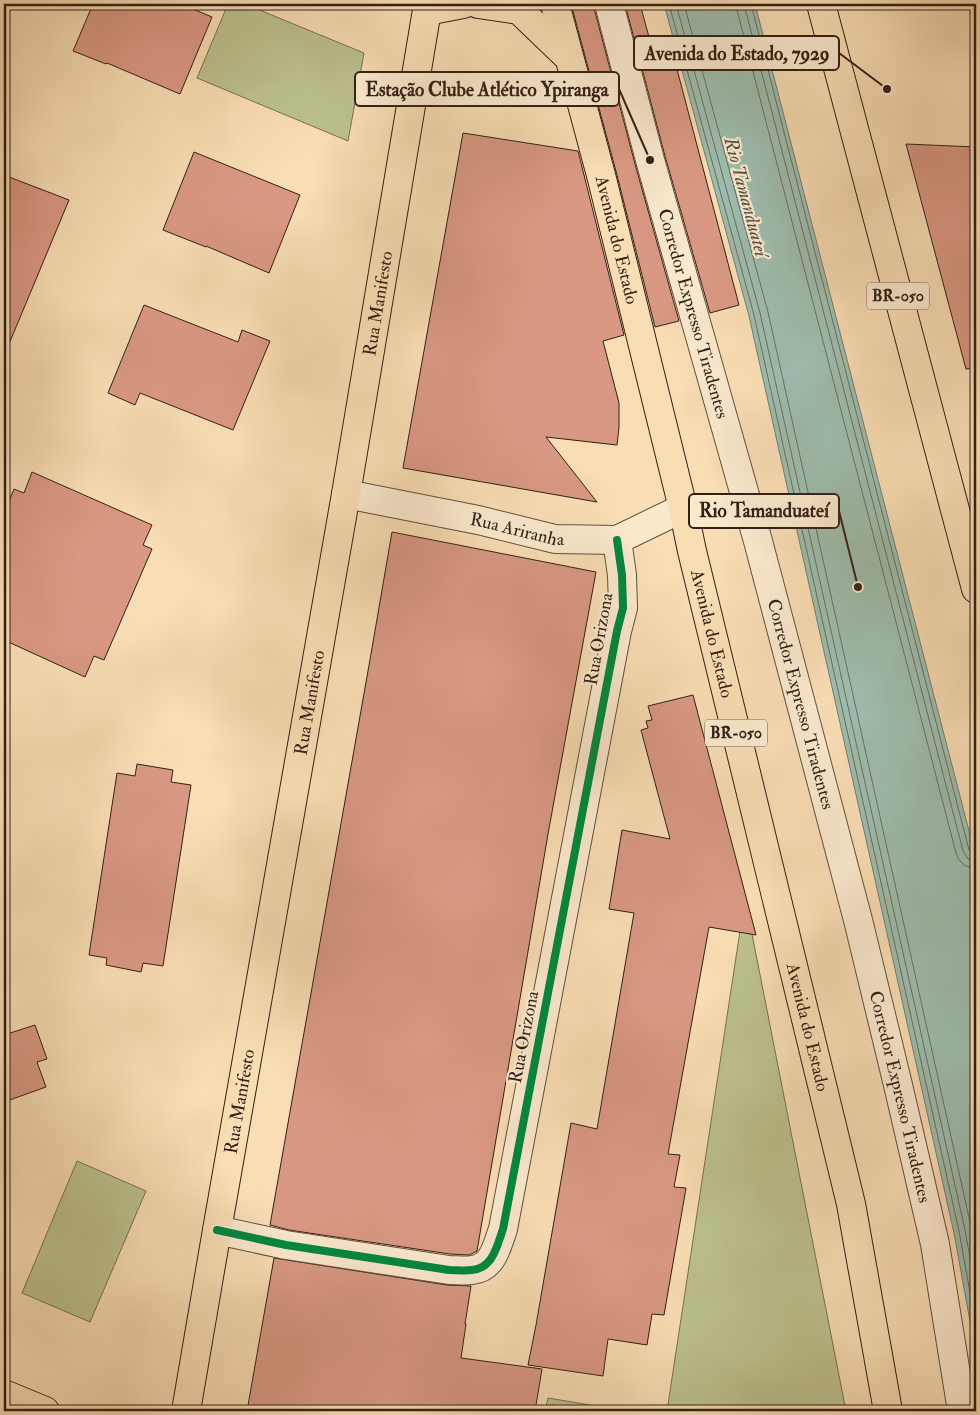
<svg xmlns="http://www.w3.org/2000/svg" width="980" height="1415" font-family="'IM FELL Double Pica',serif">
<style>
.green{fill:#bcc18e;stroke:#777052}
.water{fill:#9ebcad;stroke:#737e70}
.lines{fill:none;stroke-linecap:round;stroke-linejoin:round}
.shore{stroke:#686e61;stroke-width:1}
.building{fill:#d99883;stroke:#322015}
.minor-casing{stroke:#644f3d;stroke-width:30}
.major-casing{stroke:#322015;stroke-width:30}
.highway-casing{stroke:#322015;stroke-width:30}
.minor{stroke:#fbe9ce;stroke-width:28}
.major{stroke:#f9ddb4;stroke-width:28}
.highway{stroke:#f9ddb4;stroke-width:28}
.cycleway-casing{stroke:#fbe9ce;stroke-width:11}
.cycleway{stroke:#00873e;stroke-width:8}
.labels{text-anchor:middle;dominant-baseline:central;stroke-width:4.5;stroke-linejoin:round;paint-order:stroke}
.shield{fill:#fbe9ce;stroke:#6e5c4c;stroke-width:1}
.shield-label{font-size:16px;font-weight:bold;fill:#322015}
.street-label{font-size:18px;fill:#322015;stroke:#fbe9ce}
.water-label{font-size:19px;font-style:italic;fill:#524f43;stroke:#fbe9ce}
.leader{fill:none;stroke:#322015;stroke-width:2}
.callout-dot{fill:#322015;stroke:#fbe9ce;stroke-width:2}
.callout{fill:#fbe9ce;stroke:#322015;stroke-width:2}
.callout-label{font-size:19px;text-anchor:middle;font-weight:bold;fill:#322015}
</style>
<rect width="100%" height="100%" fill="#f9ddb4"/>
<filter id="stains"><feTurbulence type="fractalNoise" baseFrequency=".004" numOctaves="4"/><feColorMatrix values="0 0 0 0 .2 0 0 0 0 .09 0 0 0 0 .02 0 0 0 .5 -.17"/></filter>
<radialGradient id="worn" r=".72"><stop offset=".6" stop-color="#630" stop-opacity="0"/><stop offset="1" stop-color="#630" stop-opacity=".3"/></radialGradient>
<!-- green -->
<g class="green">
<path d="M 228,4 L 245,4 L 364,53 L 348,141 L 197,78 Z"/>
<path d="M 740,931 L 752,934 L 846,1411 L 667,1411 Z"/>
<path d="M 77,1161 L 146,1191 L 90,1322 L 22,1293 Z"/>
<path d="M 548,1398 L 626,1411 L 545,1411 Z"/>
</g>
<!-- water -->
<path class="water" d="M 664,4 L 755,4 L 976,858 L 976,1354 L 954,1233 L 749,316 Z"/>
<g class="lines">
<!-- shore -->
<g class="shore">
<path d="M 669,4 L 754,315 L 959,1231 L 976,1326"/>
<path d="M 676,4 L 760,313 L 965,1230 L 976,1291"/>
<path d="M 684,4 L 768,312 L 976,1249"/>
<path d="M 737,4 L 737,10 L 956,853 C 959,863 966,868 976,868"/>
<path d="M 744,4 L 963,851 L 968,859 L 976,861"/>
<path d="M 751,4 L 969,850 L 972,854 L 976,854"/>
</g>
</g>
<!-- building -->
<g class="building">
<path d="M 93,4 L 181,4 L 212,17 L 180,94 L 107,63 L 106,64 L 73,51 Z"/>
<path d="M 571,4 L 594,4 L 594,8 L 635,164 L 679,321 L 655,327 L 617,175 Z"/>
<path d="M 625,4 L 640,4 L 655,59 L 673,54 L 739,305 L 710,313 L 665,156 Z"/>
<path d="M 463,133 L 578,151 L 624,335 L 603,341 L 619,403 L 619,427 L 617,445 L 546,437 L 597,502 L 403,468 Z"/>
<path d="M 906,144 L 976,147 L 976,368 L 966,369 Z"/>
<path d="M 194,152 L 300,195 L 269,273 L 206,246 L 206,247 L 163,230 Z"/>
<path d="M 4,175 L 69,200 L 4,356 Z"/>
<path d="M 144,305 L 238,342 L 242,330 L 270,341 L 233,430 L 140,393 L 135,405 L 108,393 Z"/>
<path d="M 32,472 L 152,525 L 143,545 L 152,549 L 104,660 L 94,656 L 85,677 L 4,640 L 4,514 L 14,489 L 24,493 Z"/>
<path d="M 392,532 L 596,572 L 548,834 L 477,1251 L 469,1255 L 450,1254 L 289,1230 L 270,1225 L 371,654 Z"/>
<path d="M 693,695 L 756,935 L 709,927 L 668,1154 L 680,1155 L 674,1187 L 686,1188 L 664,1315 L 652,1314 L 647,1345 L 608,1339 L 603,1376 L 528,1365 L 536,1325 L 571,1123 L 597,1129 L 634,913 L 609,909 L 622,830 L 670,839 L 641,730 L 648,728 L 646,721 L 652,720 L 648,706 Z"/>
<path d="M 137,764 L 173,770 L 171,782 L 191,785 L 163,966 L 143,963 L 141,972 L 106,965 L 107,958 L 89,955 L 117,773 L 135,776 Z"/>
<path d="M 35,1025 L 47,1059 L 37,1062 L 46,1087 L 4,1102 L 4,1035 Z"/>
<path d="M 274,1258 L 447,1285 L 471,1286 L 465,1324 L 466,1324 L 461,1358 L 542,1369 L 535,1411 L 247,1411 Z"/>
</g>
<g class="lines">
<defs>
<g id="minor">
<path id="s1" d="M 609,4 L 650,160 L 758,541 L 858,920 L 898,1085 L 935,1244 L 962,1411"/>
<path id="s2" d="M 346,494 L 478,520 L 555,539 L 617,540 L 683,508"/>
<path d="M 217,1230 L 286,1245 L 449,1270 C 456,1270 465,1271 472,1270 C 493,1268 497,1246 503,1229 L 617,631 L 623,608 L 622,575 L 617,540"/>
</g>
<g id="major">
<path d="M 478,4 L 519,10 L 569,58"/>
<path d="M 427,11 L 463,4"/>
<path d="M 4,1394 L 45,1411"/>
<path id="s3" d="M 186,1411 L 217,1230 L 346,494 L 428,4"/>
</g>
<g id="highway">
<path id="s4" d="M 555,4 L 602,179 L 683,508 L 692,551 L 851,1204 L 888,1411"/>
<path d="M 821,4 L 976,589"/>
</g>
</defs>
<!-- minor casing -->
<use href="#minor" class="minor-casing"/>
<!-- major casing -->
<use href="#major" class="major-casing"/>
<!-- highway casing -->
<use href="#highway" class="highway-casing"/>
<!-- minor -->
<use href="#minor" class="minor"/>
<!-- major -->
<use href="#major" class="major"/>
<!-- highway -->
<use href="#highway" class="highway"/>
<defs>
<path id="cycleway" d="M 217,1230 L 286,1245 L 449,1270 C 456,1270 465,1271 472,1270 C 493,1268 497,1246 503,1229 L 617,631 L 623,608 L 622,575 L 617,540"/>
</defs>
<!-- cycleway casing -->
<use href="#cycleway" class="cycleway-casing"/>
<!-- cycleway -->
<use href="#cycleway" class="cycleway"/>
</g>
<g class="labels">
<!-- shield labels -->
<g class="shield">
<rect x="867" y="282.5" width="62" height="27" rx="4"/>
<rect x="705" y="719.5" width="62" height="27" rx="4"/>
</g>
<g class="shield-label">
<text x="898" y="296">BR-050</text>
<text x="736" y="733">BR-050</text>
</g>
<!-- street labels -->
<g class="street-label">
<text stroke="none"><textPath href="#s4" startOffset="244">Avenida do Estado</textPath></text>
<text stroke="none"><textPath href="#s3" startOffset="1124">Rua Manifesto</textPath></text>
<text stroke="none"><textPath href="#s1" startOffset="321">Corredor Expresso Tiradentes</textPath></text>
<text stroke="none"><textPath href="#s2" startOffset="175">Rua Ariranha</textPath></text>
<text stroke="none"><textPath href="#s4" startOffset="649">Avenida do Estado</textPath></text>
<text transform="translate(599 639) rotate(-80)">Rua Orizona</text>
<text stroke="none"><textPath href="#s3" startOffset="719">Rua Manifesto</textPath></text>
<text stroke="none"><textPath href="#s1" startOffset="726">Corredor Expresso Tiradentes</textPath></text>
<text stroke="none"><textPath href="#s4" startOffset="1054">Avenida do Estado</textPath></text>
<text transform="translate(524 1037) rotate(-79)">Rua Orizona</text>
<text stroke="none"><textPath href="#s1" startOffset="1131">Corredor Expresso Tiradentes</textPath></text>
<text stroke="none"><textPath href="#s3" startOffset="314">Rua Manifesto</textPath></text>
</g>
<!-- water labels -->
<g class="water-label">
<text transform="translate(746 197) rotate(75)">Rio Tamanduateí</text>
</g>
</g>
<!-- callouts -->
<path class="leader" d="M887 89L839 53M650 160L619 89M858 587L839 511"/>
<g class="callout-dot">
<circle cx="887" cy="89" r="5"/>
<circle cx="650" cy="160" r="5"/>
<circle cx="858" cy="587" r="5"/>
</g>
<g class="callout">
<rect x="634" y="36" width="205" height="34" rx="5"/>
<rect x="355" y="72" width="264" height="34" rx="5"/>
<rect x="689" y="494" width="150" height="34" rx="5"/>
</g>
<g class="callout-label">
<text x="737" y="60">Avenida do Estado, 7929</text>
<text x="487" y="96">Estação Clube Atlético Ypiranga</text>
<text x="764" y="517">Rio Tamanduateí</text>
</g>
<!-- margin -->
<rect width="980" height="1415" fill="none" stroke="#f9ddb4" stroke-width="20"/>
<rect x="5" y="5" width="970" height="1405" fill="none" stroke="#322015" stroke-width="2.5"/>
<rect x="10" y="10" width="960" height="1395" fill="none" stroke="#322015"/>
<rect width="100%" height="100%" filter="url(#stains)"/>
<rect width="100%" height="100%" fill="url(#worn)"/>
</svg>
